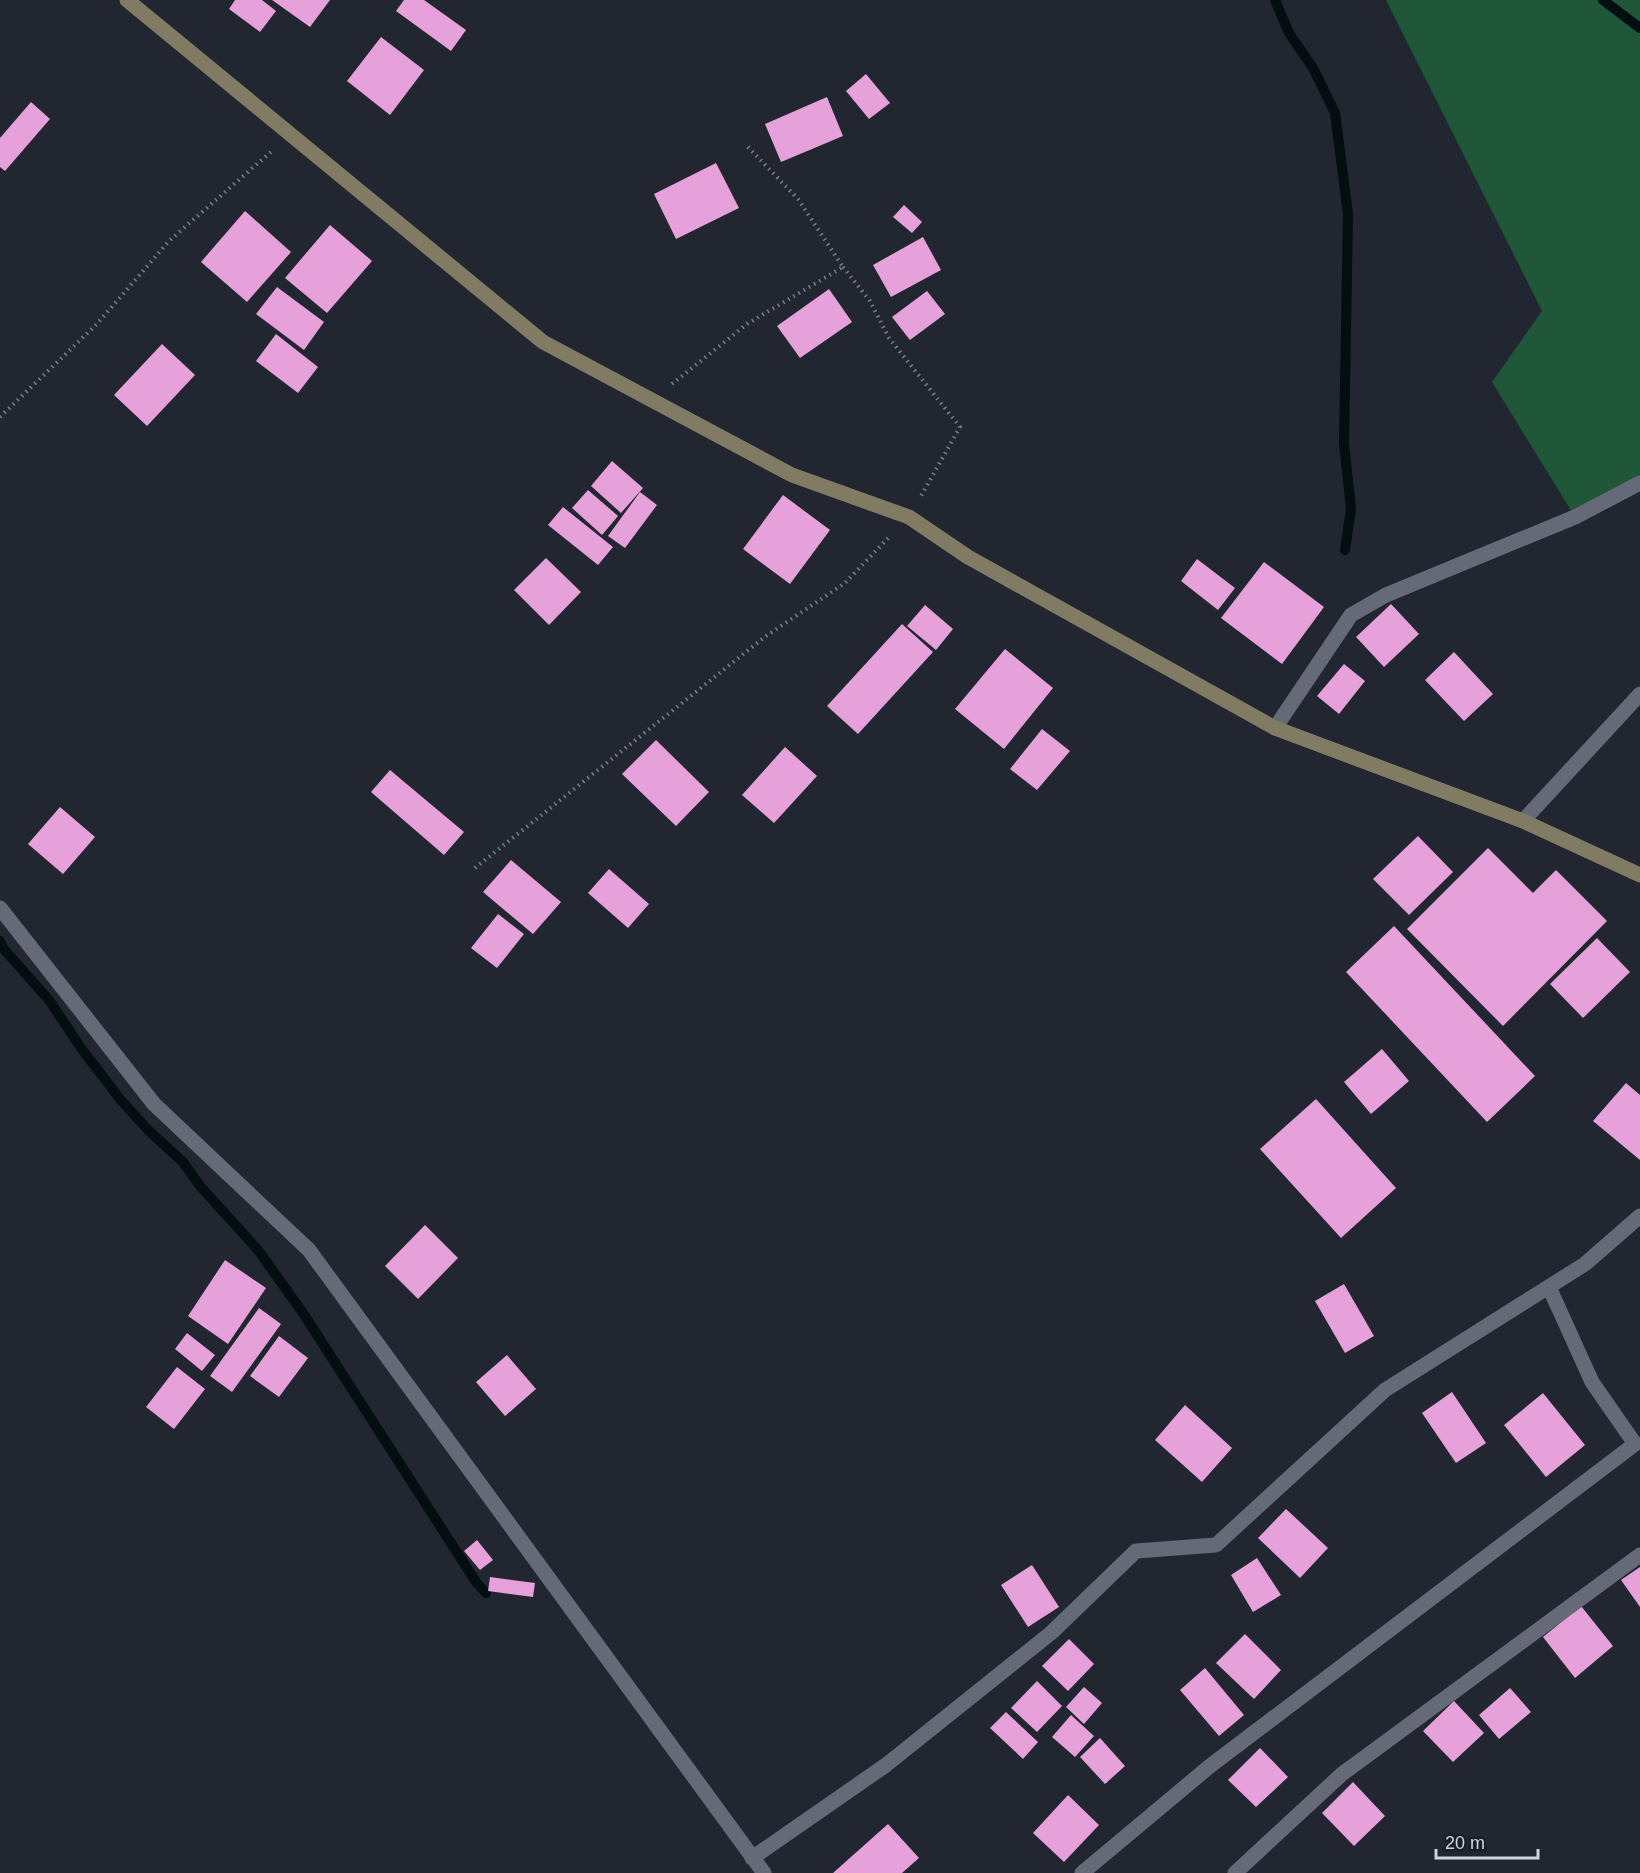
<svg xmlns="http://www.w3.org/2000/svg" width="1640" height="1873" font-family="Arial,sans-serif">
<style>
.green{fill:#1f5738}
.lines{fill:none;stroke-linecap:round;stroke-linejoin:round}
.stream{stroke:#020e0f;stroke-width:10}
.building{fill:#e6a1da}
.path{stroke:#7c7f88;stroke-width:4;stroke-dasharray:1.5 4.5;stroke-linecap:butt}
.street{stroke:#666a78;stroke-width:15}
.secondary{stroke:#827b63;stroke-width:15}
</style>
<rect width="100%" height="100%" fill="#222631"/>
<!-- green -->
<path class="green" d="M 1386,0 L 1640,0 L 1640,480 L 1575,517 L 1492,382 L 1542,311 Z"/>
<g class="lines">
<!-- stream -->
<g class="stream">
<path d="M 1275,0 L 1289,33 L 1313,68 L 1335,113 L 1348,214 L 1344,444 L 1351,509 L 1345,550"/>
<path d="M 1603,0 L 1640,28"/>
<path d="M 0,941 L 3,948 L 49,1000 L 81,1048 L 120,1099 L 148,1130 L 183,1162 L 200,1186 L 258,1250 L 303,1313 L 476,1582 L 486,1593"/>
</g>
</g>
<!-- building -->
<g class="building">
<path d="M 235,0 L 262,0 L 276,11 L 260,32 L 229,9 Z"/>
<path d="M 272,0 L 330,0 L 310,27 Z"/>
<path d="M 404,0 L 424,0 L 466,30 L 451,51 L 396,11 Z"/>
<path d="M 381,37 L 424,70 L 390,115 L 347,81 Z"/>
<path d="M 866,74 L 890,103 L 869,119 L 846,91 Z"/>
<path d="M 827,97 L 843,136 L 781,162 L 765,124 Z"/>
<path d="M 31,102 L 50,119 L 5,171 L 0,167 L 0,138 Z"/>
<path d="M 716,163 L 739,208 L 676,239 L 654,194 Z"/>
<path d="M 904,205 L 922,222 L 912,233 L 893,217 Z"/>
<path d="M 245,211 L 291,252 L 247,302 L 201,262 Z"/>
<path d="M 330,225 L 372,261 L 327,313 L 285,278 Z"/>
<path d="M 923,237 L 941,270 L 891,297 L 873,265 Z"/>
<path d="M 277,287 L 324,322 L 304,350 L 256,314 Z"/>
<path d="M 829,289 L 852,322 L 800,358 L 777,326 Z"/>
<path d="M 927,291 L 945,314 L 910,340 L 892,317 Z"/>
<path d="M 276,334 L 318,367 L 298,393 L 256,361 Z"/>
<path d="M 162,344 L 195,375 L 147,426 L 114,395 Z"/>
<path d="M 612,461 L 643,488 L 621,513 L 591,486 Z"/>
<path d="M 588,490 L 618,516 L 602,535 L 572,508 Z"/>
<path d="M 640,492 L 657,505 L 625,548 L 608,536 Z"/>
<path d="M 783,495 L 830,530 L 790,584 L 743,549 Z"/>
<path d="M 563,507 L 613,547 L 598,565 L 548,525 Z"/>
<path d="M 546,558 L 581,592 L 549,625 L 514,590 Z"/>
<path d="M 1197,559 L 1235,588 L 1218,610 L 1181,581 Z"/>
<path d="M 1264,562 L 1324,607 L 1282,664 L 1221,618 Z"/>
<path d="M 1391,604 L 1419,634 L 1384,667 L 1356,637 Z"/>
<path d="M 925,605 L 953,629 L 936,650 L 907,626 Z"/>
<path d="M 902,624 L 933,652 L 858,734 L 827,706 Z"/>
<path d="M 1005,649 L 1053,688 L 1004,749 L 955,709 Z"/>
<path d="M 1454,652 L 1493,694 L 1464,721 L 1425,680 Z"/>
<path d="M 1344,664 L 1365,681 L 1339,714 L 1317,696 Z"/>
<path d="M 1042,729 L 1070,751 L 1037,790 L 1010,769 Z"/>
<path d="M 656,740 L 709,792 L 676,826 L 622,774 Z"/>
<path d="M 785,747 L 817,776 L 774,823 L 742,795 Z"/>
<path d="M 390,770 L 464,832 L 444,855 L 371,792 Z"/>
<path d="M 60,807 L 95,837 L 63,874 L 28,844 Z"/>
<path d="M 1418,836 L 1453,872 L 1409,915 L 1373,879 Z"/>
<path d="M 1488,848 L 1533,893 L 1556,870 L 1607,921 L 1503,1026 L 1407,929 Z"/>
<path d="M 511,860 L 561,902 L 533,934 L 483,892 Z"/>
<path d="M 609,869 L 649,904 L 628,928 L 588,893 Z"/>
<path d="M 498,914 L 524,934 L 497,968 L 471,948 Z"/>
<path d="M 1394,926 L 1535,1076 L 1487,1122 L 1346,972 Z"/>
<path d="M 1597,938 L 1630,972 L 1583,1018 L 1550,984 Z"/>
<path d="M 1382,1049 L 1409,1081 L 1371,1114 L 1344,1082 Z"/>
<path d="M 1626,1083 L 1640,1095 L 1640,1160 L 1593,1121 Z"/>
<path d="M 1316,1099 L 1396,1188 L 1341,1238 L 1260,1149 Z"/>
<path d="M 425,1225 L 458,1258 L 418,1299 L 385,1266 Z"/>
<path d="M 225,1260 L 266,1288 L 228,1344 L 188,1316 Z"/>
<path d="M 1344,1284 L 1374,1336 L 1345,1353 L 1315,1301 Z"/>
<path d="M 259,1308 L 281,1324 L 232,1392 L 210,1376 Z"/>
<path d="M 187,1333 L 215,1355 L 202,1371 L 175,1349 Z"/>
<path d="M 279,1336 L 308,1358 L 279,1397 L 250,1376 Z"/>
<path d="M 507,1355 L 536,1389 L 505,1416 L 476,1382 Z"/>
<path d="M 177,1367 L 205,1389 L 174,1429 L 146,1407 Z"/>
<path d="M 1452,1392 L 1486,1443 L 1456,1463 L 1422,1413 Z"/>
<path d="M 1543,1393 L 1585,1445 L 1546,1477 L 1504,1425 Z"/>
<path d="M 1185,1405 L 1232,1448 L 1202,1482 L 1155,1440 Z"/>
<path d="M 1286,1509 L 1328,1548 L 1300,1578 L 1258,1538 Z"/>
<path d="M 477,1540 L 493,1560 L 480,1570 L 464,1551 Z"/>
<path d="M 1257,1558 L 1281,1595 L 1253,1612 L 1231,1575 Z"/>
<path d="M 1032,1565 L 1059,1607 L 1028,1627 L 1001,1585 Z"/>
<path d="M 1640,1567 L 1640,1607 L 1621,1580 Z"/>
<path d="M 490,1577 L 535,1583 L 533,1597 L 488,1591 Z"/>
<path d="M 1581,1606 L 1613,1646 L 1575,1678 L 1543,1637 Z"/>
<path d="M 1245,1634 L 1281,1670 L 1254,1699 L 1216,1663 Z"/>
<path d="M 1069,1639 L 1094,1664 L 1068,1691 L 1042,1666 Z"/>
<path d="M 1205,1668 L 1244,1715 L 1219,1736 L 1180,1690 Z"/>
<path d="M 1037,1681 L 1062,1706 L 1037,1732 L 1011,1708 Z"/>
<path d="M 1084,1687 L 1102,1703 L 1084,1724 L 1066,1707 Z"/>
<path d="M 1510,1688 L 1531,1712 L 1499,1739 L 1479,1715 Z"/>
<path d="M 1454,1701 L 1484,1733 L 1453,1762 L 1423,1731 Z"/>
<path d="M 1006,1712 L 1038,1742 L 1023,1759 L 990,1728 Z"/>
<path d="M 1071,1715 L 1094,1736 L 1075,1757 L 1052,1737 Z"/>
<path d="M 1100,1738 L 1125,1766 L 1105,1784 L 1080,1757 Z"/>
<path d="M 1260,1748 L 1288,1777 L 1256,1807 L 1228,1780 Z"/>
<path d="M 1353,1782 L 1385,1816 L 1354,1846 L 1322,1813 Z"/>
<path d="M 1068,1795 L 1099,1825 L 1064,1862 L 1033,1833 Z"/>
<path d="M 888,1824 L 919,1858 L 902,1873 L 833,1873 Z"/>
</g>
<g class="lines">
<!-- path -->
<g class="path">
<path d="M 843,267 L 870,301 L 889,338 L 960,427 L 921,496"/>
<path d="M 672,384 L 747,324 L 843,267 L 798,199 L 747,146"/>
<path d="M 0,417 L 97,324 L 169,241 L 272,151"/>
<path d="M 475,868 L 766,636 L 845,583 L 891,535"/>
</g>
<!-- street -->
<g class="street">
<path d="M 1275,728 L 1351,615 L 1386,595 L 1575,517 L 1640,483"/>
<path d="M 1523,821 L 1640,694"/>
<path d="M 0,908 L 154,1104 L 309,1250 L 764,1873"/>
<path d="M 752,1858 L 886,1765 L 1051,1633 L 1136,1551 L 1216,1545 L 1385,1390 L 1585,1264 L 1640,1216"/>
<path d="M 1082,1873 L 1210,1766 L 1635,1444 L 1592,1382 L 1549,1287"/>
<path d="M 1235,1873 L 1342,1774 L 1640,1555"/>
</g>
<!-- secondary -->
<path class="secondary" d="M 127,0 L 543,342 L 792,475 L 909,517 L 968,557 L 1275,728 L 1523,821 L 1640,875"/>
</g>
<!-- scale -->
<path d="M1436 1849v9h102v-9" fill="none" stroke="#d1d4db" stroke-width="3"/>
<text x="1445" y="1849" font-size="18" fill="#d1d4db" stroke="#191d27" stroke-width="4.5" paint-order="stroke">20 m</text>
</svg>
